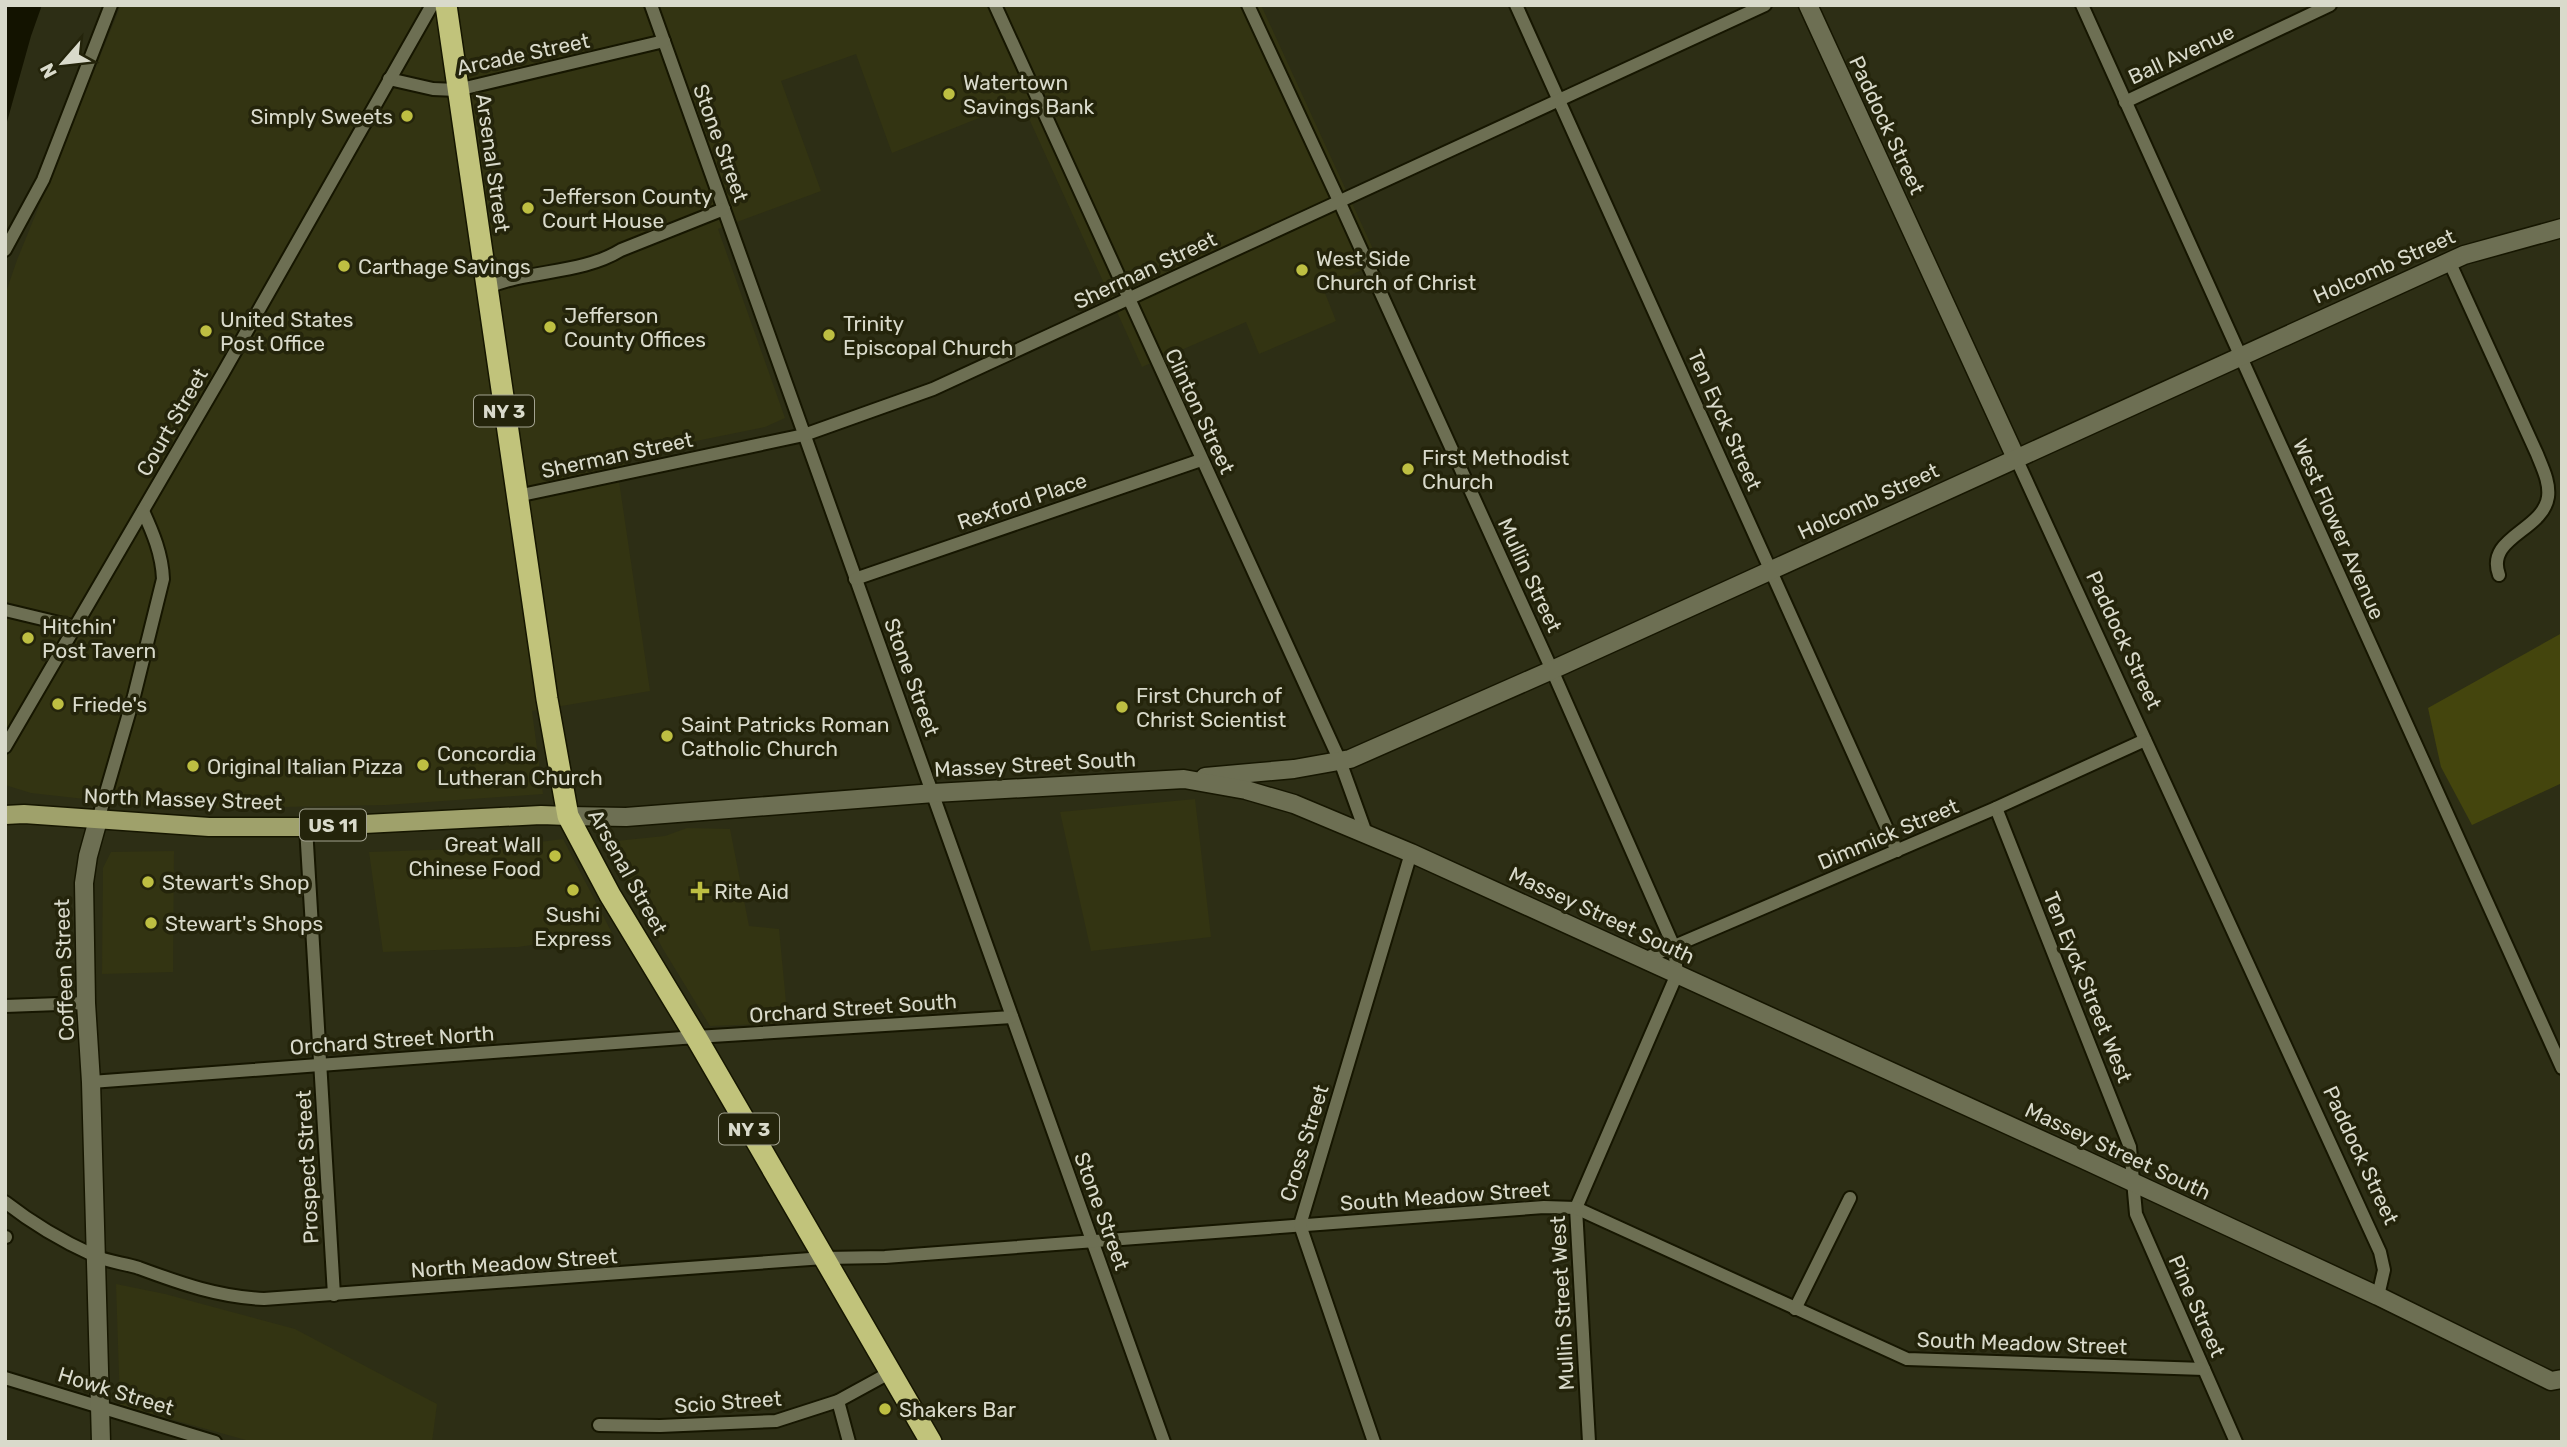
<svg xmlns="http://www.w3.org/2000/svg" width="2567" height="1447" font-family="Rubik,sans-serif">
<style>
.built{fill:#333412}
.green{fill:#44450d}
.water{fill:#131300}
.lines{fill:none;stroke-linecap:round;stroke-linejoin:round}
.street-casing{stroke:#161600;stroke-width:16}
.secondary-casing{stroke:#161600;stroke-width:21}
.primary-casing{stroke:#161600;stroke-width:21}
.highway-casing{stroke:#161600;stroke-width:24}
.street{stroke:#6d6f53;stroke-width:12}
.secondary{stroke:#6d6f53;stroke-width:18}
.primary{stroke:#9fa16b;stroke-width:18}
.highway{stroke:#c1c37b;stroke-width:21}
.poi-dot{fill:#bebf42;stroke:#24240b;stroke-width:2.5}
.labels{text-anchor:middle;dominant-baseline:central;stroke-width:7;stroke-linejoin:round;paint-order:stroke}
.shield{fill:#24240b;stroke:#a3a391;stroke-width:2}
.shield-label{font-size:19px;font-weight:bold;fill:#d9dacb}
.street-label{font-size:21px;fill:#d9dacb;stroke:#24240b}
.poi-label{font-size:21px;fill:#d9dacb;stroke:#24240b;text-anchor:start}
</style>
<rect width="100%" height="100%" fill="#2d2e15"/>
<!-- built -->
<g class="built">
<path d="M 121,5 L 1261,5 L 1379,262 L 1323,288 L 1336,321 L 1259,354 L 1246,322 L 1142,367 L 1021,101 L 892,153 L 856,54 L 781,81 L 821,191 L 718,229 L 785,418 L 765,427 L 627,455 L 619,481 L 650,691 L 532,711 L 543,794 L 386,805 L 174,809 L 31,793 L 5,785 L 5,295 L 17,260 Z"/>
<path d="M 1195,799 L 1211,937 L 1091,951 L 1060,812 Z"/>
<path d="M 687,828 L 730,829 L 749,926 L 779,929 L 788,1023 L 710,1026 L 663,949 L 612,853 L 616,841 L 665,836 Z"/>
<path d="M 563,839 L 612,933 L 518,947 L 383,952 L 369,852 L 492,848 Z"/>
<path d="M 174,851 L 173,972 L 102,974 L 103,868 L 111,852 Z"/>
<path d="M 116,1284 L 165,1294 L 295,1329 L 437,1404 L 432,1442 L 253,1442 L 120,1405 Z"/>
</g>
<!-- green -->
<path class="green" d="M 2562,633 L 2562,783 L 2472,825 L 2441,767 L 2428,708 Z"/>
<!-- water -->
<path class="water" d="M 5,5 L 42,5 L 31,36 L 5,129 Z"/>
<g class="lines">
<defs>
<g id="street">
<path d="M 651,5 L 1164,1442"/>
<path d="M 995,5 L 1340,761 L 1366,833"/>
<path d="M 1248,5 L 1340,203 L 1552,670 L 1674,947 L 1677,974 L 1576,1208 L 1589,1442"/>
<path d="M 1516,5 L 1897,851"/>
<path d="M 2082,5 L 2562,1068"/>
<path d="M 389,79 L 433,89 L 457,90 L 664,41"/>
<path d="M 2125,102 L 2330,5"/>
<path d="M 5,250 L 43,180 L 111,5"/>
<path d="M 2449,261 L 2537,454 C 2542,467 2550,482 2548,497 C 2543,531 2485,537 2499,575"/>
<path d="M 486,288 C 529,269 580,275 621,250 L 724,209"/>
<path d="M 2016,458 L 2380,1252 L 2384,1270 L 2378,1296"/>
<path d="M 517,496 L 804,435 L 933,389 L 1765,5"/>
<path d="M 855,579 L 1201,460"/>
<path d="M 5,610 L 76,627"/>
<path d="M 5,747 L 223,373 L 432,5"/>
<path d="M 1996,808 L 2130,1147 L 2136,1214 L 2236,1442"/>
<path d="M 98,820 L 134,696 L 163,579 C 162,554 153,533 143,511"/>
<path d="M 306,827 L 334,1295"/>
<path d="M 1644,959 L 1996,808 L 2145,740"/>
<path d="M 5,1006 L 86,1003"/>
<path d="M 91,1082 L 696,1037 L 1012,1017"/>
<path d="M 5,1202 C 32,1223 62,1241 93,1255 C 107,1262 124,1263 139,1268 C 182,1284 219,1297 264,1299 L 824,1258 L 885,1257 L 1544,1207 L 1576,1208 L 1907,1359 L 2204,1369"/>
<path d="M 5,1237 L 6,1237"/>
<path d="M 1795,1309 L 1850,1198"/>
<path d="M 5,1378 L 215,1442"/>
<path d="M 838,1401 L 849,1442"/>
<path d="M 599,1425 L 660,1426 L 776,1421 L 838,1401 L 891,1372"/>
<path d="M 1374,1442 L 1300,1225 L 1411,853"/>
</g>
<g id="secondary">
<path d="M 1808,5 L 2016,458"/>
<path d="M 1205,777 L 1294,769 L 1350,759 L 1552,670 L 2464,255 L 2562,228"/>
<path d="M 568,816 L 626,817 L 934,793 L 1184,779 L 1246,790 L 1294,804 L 1411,853 L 2085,1160 L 2378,1296 L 2551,1381 L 2562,1379"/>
<path d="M 98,820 L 88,856 L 84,883 L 86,1003 L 91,1082 L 101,1442"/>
</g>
<path id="primary" d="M 5,815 L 24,814 L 209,827 L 306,827 L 541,815 L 568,816"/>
<path id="highway" d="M 446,5 L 547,699 L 568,816 L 610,895 L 696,1037 L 931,1442"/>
</defs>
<!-- street casing -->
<use href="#street" class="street-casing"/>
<!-- secondary casing -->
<use href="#secondary" class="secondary-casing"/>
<!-- primary casing -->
<use href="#primary" class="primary-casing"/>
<!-- highway casing -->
<use href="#highway" class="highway-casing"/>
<!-- street -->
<use href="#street" class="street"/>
<!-- secondary -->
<use href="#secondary" class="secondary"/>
<!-- primary -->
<use href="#primary" class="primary"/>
<!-- highway -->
<use href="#highway" class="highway"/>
</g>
<!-- markers -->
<g class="poi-dot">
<circle cx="949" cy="94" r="7"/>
<circle cx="407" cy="116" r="7"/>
<circle cx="528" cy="208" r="7"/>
<circle cx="344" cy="266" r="7"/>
<circle cx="1302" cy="270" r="7"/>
<circle cx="550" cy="327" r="7"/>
<circle cx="206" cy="331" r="7"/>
<circle cx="829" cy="335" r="7"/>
<circle cx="1408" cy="469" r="7"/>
<circle cx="28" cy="638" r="7"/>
<circle cx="58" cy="704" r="7"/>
<circle cx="1122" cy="707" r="7"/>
<circle cx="667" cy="736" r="7"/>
<circle cx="423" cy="765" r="7"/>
<circle cx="193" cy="766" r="7"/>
<circle cx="555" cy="856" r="7"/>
<circle cx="148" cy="882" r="7"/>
<circle cx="573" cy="890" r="7"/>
<path d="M696.5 880.5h7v7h7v7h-7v7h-7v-7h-7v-7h7z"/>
<circle cx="151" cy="923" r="7"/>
<circle cx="885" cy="1409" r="7"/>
</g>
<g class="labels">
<!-- shield labels -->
<g class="shield">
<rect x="474" y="395.5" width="60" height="31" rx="5"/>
<rect x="300" y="809.5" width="66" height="31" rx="5"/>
<rect x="719" y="1113.5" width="60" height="31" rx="5"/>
</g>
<g class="shield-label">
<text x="504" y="411">NY 3</text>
<text x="333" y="825">US 11</text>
<text x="749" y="1129">NY 3</text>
</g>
<!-- street labels -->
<g class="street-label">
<text transform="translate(523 54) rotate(-12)">Arcade Street</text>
<text transform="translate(2181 54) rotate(-25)">Ball Avenue</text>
<text transform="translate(1887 125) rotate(65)">Paddock Street</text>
<text transform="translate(721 143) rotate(70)">Stone Street</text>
<text transform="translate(493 163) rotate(82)">Arsenal Street</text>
<text transform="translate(2384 266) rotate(-24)">Holcomb Street</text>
<text transform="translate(1145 270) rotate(-25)">Sherman Street</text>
<text transform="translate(1200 411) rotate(65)">Clinton Street</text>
<text transform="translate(1725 420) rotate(66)">Ten Eyck Street</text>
<text transform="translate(172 422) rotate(-60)">Court Street</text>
<text transform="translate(617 455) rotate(-12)">Sherman Street</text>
<text transform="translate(1022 501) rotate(-19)">Rexford Place</text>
<text transform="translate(1868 501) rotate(-25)">Holcomb Street</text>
<text transform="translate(2339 529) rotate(66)">West Flower Avenue</text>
<text transform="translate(1530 575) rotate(65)">Mullin Street</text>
<text transform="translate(2124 640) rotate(65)">Paddock Street</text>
<text transform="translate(912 677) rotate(70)">Stone Street</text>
<text transform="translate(1035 764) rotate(-3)">Massey Street South</text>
<text transform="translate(183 799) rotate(2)">North Massey Street</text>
<text transform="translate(1888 834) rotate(-23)">Dimmick Street</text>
<text transform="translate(628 872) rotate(61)">Arsenal Street</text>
<text transform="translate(1602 915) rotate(25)">Massey Street South</text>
<text transform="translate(64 970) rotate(-92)">Coffeen Street</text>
<text transform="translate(2088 987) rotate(68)">Ten Eyck Street West</text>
<text transform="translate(853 1008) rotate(-4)">Orchard Street South</text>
<text transform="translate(392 1040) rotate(-4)">Orchard Street North</text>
<text transform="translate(1304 1143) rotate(-73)">Cross Street</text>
<text transform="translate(2118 1151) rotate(25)">Massey Street South</text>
<text transform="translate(2361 1155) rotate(65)">Paddock Street</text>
<text transform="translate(307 1167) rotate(-93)">Prospect Street</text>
<text transform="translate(1445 1196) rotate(-4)">South Meadow Street</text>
<text transform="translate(1102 1211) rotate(70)">Stone Street</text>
<text transform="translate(514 1263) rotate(-4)">North Meadow Street</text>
<text transform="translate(1562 1303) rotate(-93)">Mullin Street West</text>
<text transform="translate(2197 1306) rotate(66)">Pine Street</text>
<text transform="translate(2022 1343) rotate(2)">South Meadow Street</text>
<text transform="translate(116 1391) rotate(17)">Howk Street</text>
<text transform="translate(728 1402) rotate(-4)">Scio Street</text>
</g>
<!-- poi labels -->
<g class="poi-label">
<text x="963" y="82">Watertown<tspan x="963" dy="24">Savings Bank</tspan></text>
<text x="393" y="116" text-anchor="end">Simply Sweets</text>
<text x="542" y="196">Jefferson County<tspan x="542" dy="24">Court House</tspan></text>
<text x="1316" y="258">West Side<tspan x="1316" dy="24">Church of Christ</tspan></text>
<text x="358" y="266">Carthage Savings</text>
<text x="564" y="315">Jefferson<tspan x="564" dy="24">County Offices</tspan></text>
<text x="220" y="319">United States<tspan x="220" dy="24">Post Office</tspan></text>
<text x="843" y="323">Trinity<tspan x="843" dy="24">Episcopal Church</tspan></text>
<text x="1422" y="457">First Methodist<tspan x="1422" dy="24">Church</tspan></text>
<text x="42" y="626">Hitchin'<tspan x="42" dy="24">Post Tavern</tspan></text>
<text x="1136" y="695">First Church of<tspan x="1136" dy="24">Christ Scientist</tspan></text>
<text x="72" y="704">Friede's</text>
<text x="681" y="724">Saint Patricks Roman<tspan x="681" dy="24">Catholic Church</tspan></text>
<text x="437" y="753">Concordia<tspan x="437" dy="24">Lutheran Church</tspan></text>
<text x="207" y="766">Original Italian Pizza</text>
<text x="541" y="844" text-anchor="end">Great Wall<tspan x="541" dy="24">Chinese Food</tspan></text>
<text x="162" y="882">Stewart's Shop</text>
<text x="714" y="891">Rite Aid</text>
<text x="573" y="914" text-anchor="middle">Sushi<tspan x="573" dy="24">Express</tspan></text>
<text x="165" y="923">Stewart's Shops</text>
<text x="899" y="1409">Shakers Bar</text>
</g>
</g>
<!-- border -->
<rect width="2567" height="1447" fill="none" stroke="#d9dacb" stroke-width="14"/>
<!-- north arrow -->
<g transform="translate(63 63) rotate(242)" stroke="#24240b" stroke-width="5" paint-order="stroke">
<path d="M0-5L12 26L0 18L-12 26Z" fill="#d9dacb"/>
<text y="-10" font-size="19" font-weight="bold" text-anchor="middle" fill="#d9dacb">N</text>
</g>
</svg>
